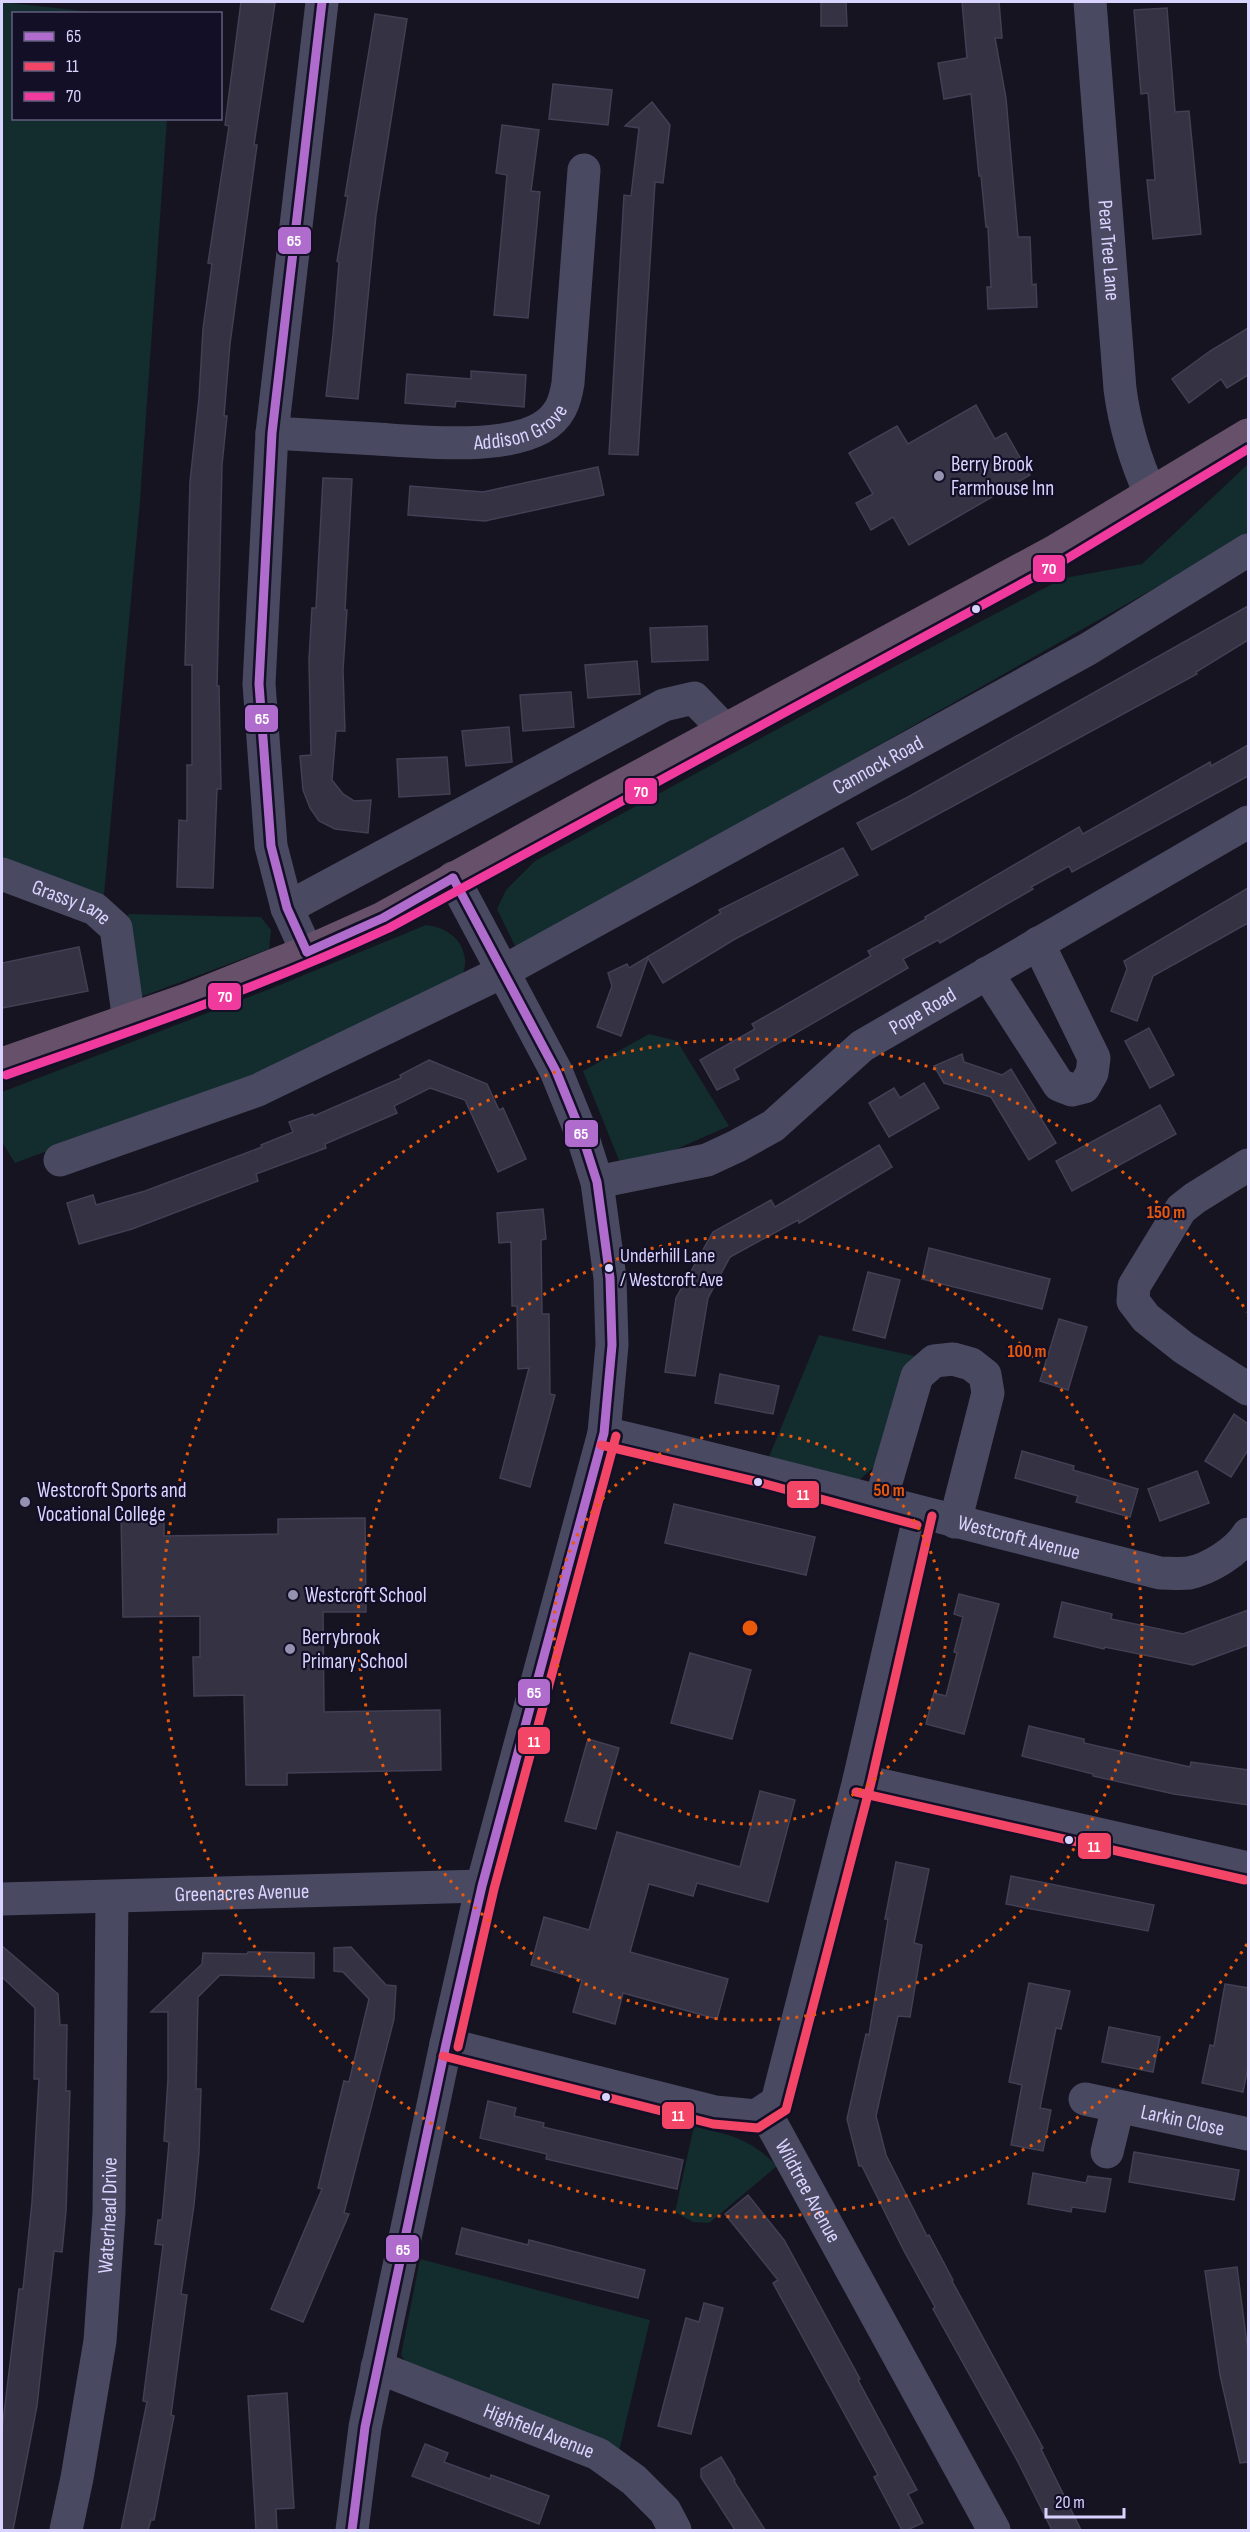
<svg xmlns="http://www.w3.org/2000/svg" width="1250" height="2532" font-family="'Sofia Sans Condensed',sans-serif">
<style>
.green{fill:#132c2d}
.building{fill:#343243;stroke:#433f54;stroke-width:1.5}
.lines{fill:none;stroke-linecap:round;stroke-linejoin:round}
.minor{stroke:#4a4962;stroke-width:33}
.highway{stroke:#67516a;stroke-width:33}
.bus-1-casing{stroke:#130f26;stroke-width:14}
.bus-2-casing{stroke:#130f26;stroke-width:14}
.bus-3-casing{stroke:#130f26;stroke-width:14}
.bus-1{stroke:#b06ccc;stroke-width:9}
.bus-2{stroke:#f34667;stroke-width:9}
.bus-3{stroke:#f13a9d;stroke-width:9}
.ring{fill:none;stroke:#e8590c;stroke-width:3;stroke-dasharray:3 6}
.poi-dot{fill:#9591b1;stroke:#130f26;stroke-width:2}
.bus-dot{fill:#d9d4ff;stroke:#130f26;stroke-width:2}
.labels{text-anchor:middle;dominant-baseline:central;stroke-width:4.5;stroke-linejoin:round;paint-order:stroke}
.bus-label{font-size:20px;fill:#d9d4ff;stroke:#130f26;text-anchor:start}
.street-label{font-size:21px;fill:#d9d4ff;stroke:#130f26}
.poi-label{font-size:21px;fill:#d9d4ff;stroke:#130f26;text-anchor:start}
.centre{fill:#e8590c;stroke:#130f26;stroke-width:3}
.ring-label{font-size:18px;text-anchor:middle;font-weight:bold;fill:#e8590c;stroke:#130f26;stroke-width:4.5;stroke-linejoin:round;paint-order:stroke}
.line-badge{stroke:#130f26;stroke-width:2}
.badge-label{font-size:16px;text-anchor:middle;font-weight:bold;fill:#fff}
</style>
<rect width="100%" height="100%" fill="#161421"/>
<!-- green -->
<g class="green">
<path d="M 2,2 L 101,13 L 14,14 L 14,118 L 167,119 L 140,501 L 104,895 L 2,859 Z"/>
<path d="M 1248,464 L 1248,535 L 531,943 L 516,948 L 497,909 L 506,890 L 535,861 L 842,694 L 1064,578 L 1142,564 Z"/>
<path d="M 128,914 L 261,917 L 271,930 L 269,949 L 138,998 Z"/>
<path d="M 426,925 C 445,927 463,938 465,960 C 466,966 463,974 461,979 L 301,1057 L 15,1163 L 2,1142 L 2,1092 L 275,987 Z"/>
<path d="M 649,1034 L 677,1041 L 729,1126 L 640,1165 L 621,1165 L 583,1071 Z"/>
<path d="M 819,1335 L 919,1357 L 874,1467 L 859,1480 L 769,1457 Z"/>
<path d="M 694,2126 C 732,2136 748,2137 777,2166 L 709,2223 L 693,2222 L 675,2212 Z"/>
<path d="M 420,2259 L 650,2320 L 619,2451 L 413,2372 L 401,2355 Z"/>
</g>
<!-- building -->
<g class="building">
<path d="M 241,2 L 275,3 L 254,145 L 257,145 L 230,344 L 224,416 L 227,416 L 222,465 L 217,686 L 219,686 L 221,789 L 217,789 L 213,888 L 177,887 L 179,820 L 187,821 L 187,765 L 192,765 L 192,665 L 185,665 L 190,482 L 199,398 L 203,329 L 212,264 L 208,263 L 229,126 L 225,125 Z"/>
<path d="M 821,2 L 846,2 L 847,26 L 821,26 Z"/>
<path d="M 962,2 L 999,2 L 1002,38 L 995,38 L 1006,98 L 1018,237 L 1030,237 L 1032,285 L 1036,284 L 1037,307 L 988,309 L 987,287 L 991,287 L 988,227 L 986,227 L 981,176 L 979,176 L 971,94 L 944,99 L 938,63 L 967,58 Z"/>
<path d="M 1167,8 L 1175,112 L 1189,111 L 1201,234 L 1153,239 L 1147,180 L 1155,180 L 1148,93 L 1141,94 L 1134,10 Z"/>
<path d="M 375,14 L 407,19 L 376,215 L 358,399 L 326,396 L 333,335 L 339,262 L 337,261 L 348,196 L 345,196 Z"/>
<path d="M 553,84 L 612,90 L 608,125 L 549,119 Z"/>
<path d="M 652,102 L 670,125 L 663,183 L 655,182 L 638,455 L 609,454 L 624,195 L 631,196 L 639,128 L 625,126 Z"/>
<path d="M 502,125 L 539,130 L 531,191 L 540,192 L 528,318 L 494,315 L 507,175 L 496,173 Z"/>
<path d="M 1248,328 L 1248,375 L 1227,388 L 1221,379 L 1189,403 L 1172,379 L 1210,351 Z"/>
<path d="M 471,371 L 526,375 L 524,407 L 456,401 L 455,407 L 405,403 L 407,374 L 471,379 Z"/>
<path d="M 976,405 L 995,439 L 1006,433 L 1030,475 L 909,545 L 893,517 L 871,530 L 856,503 L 873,494 L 849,453 L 897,426 L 908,444 Z"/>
<path d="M 598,467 L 604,495 L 485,521 L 408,515 L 410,486 L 483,492 Z"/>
<path d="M 323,478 L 352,479 L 345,610 L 347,610 L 343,670 L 345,731 L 336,731 L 332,780 L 343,794 L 354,801 L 371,800 L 368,833 L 335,829 L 319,821 L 310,808 L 303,790 L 300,756 L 311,755 L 309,660 L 312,608 L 316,608 Z"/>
<path d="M 1248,606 L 1248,640 L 1196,672 L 1197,674 L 872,850 L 857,823 L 908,797 Z"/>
<path d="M 707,626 L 708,660 L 652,662 L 650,628 Z"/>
<path d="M 637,661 L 640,694 L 588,698 L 585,665 Z"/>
<path d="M 571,692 L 574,727 L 523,731 L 520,695 Z"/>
<path d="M 509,727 L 512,762 L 466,766 L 462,731 Z"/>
<path d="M 1248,745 L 1248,776 L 1072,872 L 1069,866 L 1031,887 L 1033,889 L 940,943 L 938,940 L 903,959 L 908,968 L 734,1069 L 739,1079 L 717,1090 L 700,1060 L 755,1029 L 752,1024 L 871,956 L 868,951 L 926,919 L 925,917 L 1079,827 L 1083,834 L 1210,762 L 1211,766 Z"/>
<path d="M 447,757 L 450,794 L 399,797 L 397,759 Z"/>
<path d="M 843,848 L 858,875 L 735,939 L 663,983 L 648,958 L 621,1036 L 597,1027 L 612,986 L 608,973 L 627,964 L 629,968 L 721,913 L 719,910 Z"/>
<path d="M 1248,888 L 1248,923 L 1153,976 L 1137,1021 L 1111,1011 L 1127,969 L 1124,961 Z"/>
<path d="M 79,947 L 88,991 L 2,1008 L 2,963 Z"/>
<path d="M 1149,1028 L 1174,1075 L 1150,1088 L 1125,1041 Z"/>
<path d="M 962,1054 L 964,1062 L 1002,1075 L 1011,1069 L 1056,1143 L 1029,1160 L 991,1097 L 944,1083 L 934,1066 Z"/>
<path d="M 429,1060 L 487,1084 L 499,1110 L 503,1108 L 526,1159 L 498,1172 L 465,1100 L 430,1088 L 394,1106 L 397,1113 L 325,1144 L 326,1148 L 256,1174 L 258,1181 L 132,1229 L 79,1244 L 67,1203 L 93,1195 L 96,1205 L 145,1191 L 262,1147 L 261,1145 L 293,1132 L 289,1122 L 313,1114 L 314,1116 L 401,1078 L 400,1075 Z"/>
<path d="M 924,1083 L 939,1108 L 889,1137 L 869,1103 L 894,1088 L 900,1098 Z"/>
<path d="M 1160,1105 L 1176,1134 L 1072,1191 L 1056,1161 Z"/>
<path d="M 879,1145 L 892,1167 L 799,1223 L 798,1220 L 730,1257 L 708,1298 L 695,1376 L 665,1372 L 676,1298 L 713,1232 L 771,1200 L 775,1207 Z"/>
<path d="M 543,1209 L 546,1239 L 541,1240 L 542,1314 L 549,1314 L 550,1394 L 555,1395 L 530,1487 L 500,1478 L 529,1368 L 518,1369 L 517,1306 L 512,1306 L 511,1242 L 499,1243 L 497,1213 Z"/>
<path d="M 929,1248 L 1050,1279 L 1042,1309 L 922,1279 Z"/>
<path d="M 868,1272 L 900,1280 L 885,1338 L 853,1330 Z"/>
<path d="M 1059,1319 L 1087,1327 L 1068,1390 L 1040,1381 Z"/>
<path d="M 720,1374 L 779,1386 L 773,1414 L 715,1403 Z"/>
<path d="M 1234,1414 L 1248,1424 L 1248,1450 L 1231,1477 L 1205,1461 Z"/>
<path d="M 1022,1451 L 1074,1466 L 1073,1470 L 1138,1489 L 1130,1517 L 1076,1502 L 1078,1496 L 1015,1478 Z"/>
<path d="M 1197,1471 L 1209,1503 L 1160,1521 L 1148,1489 Z"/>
<path d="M 674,1504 L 815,1537 L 806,1575 L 665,1543 Z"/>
<path d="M 164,1513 L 164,1536 L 278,1534 L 278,1519 L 365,1518 L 366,1612 L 323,1612 L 324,1712 L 440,1710 L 441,1770 L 287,1773 L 287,1785 L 246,1785 L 244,1695 L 194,1696 L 193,1657 L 200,1657 L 200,1616 L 123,1617 L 121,1514 Z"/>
<path d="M 959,1594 L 999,1604 L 964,1734 L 926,1724 L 934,1693 L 946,1696 L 957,1653 L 954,1652 L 963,1617 L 954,1614 Z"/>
<path d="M 1062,1602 L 1112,1614 L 1111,1619 L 1183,1634 L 1248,1610 L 1248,1645 L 1193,1665 L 1105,1647 L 1104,1649 L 1054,1637 Z"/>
<path d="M 690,1653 L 751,1670 L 732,1739 L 671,1723 Z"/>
<path d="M 1029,1726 L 1084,1739 L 1084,1743 L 1190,1767 L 1191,1762 L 1248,1770 L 1248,1805 L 1174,1794 L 1093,1776 L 1093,1774 L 1022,1756 Z"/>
<path d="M 588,1739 L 619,1748 L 596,1829 L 565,1821 Z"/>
<path d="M 760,1791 L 795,1800 L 768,1902 L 697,1883 L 693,1896 L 649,1884 L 630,1952 L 728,1979 L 717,2019 L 623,1993 L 615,2024 L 573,2012 L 582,1980 L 531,1965 L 544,1917 L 589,1930 L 617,1832 L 740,1867 Z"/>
<path d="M 896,1862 L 929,1869 L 914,1943 L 922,1945 L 910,2017 L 898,2016 L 876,2116 L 886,2155 L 927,2236 L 929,2235 L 953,2280 L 952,2281 L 1043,2448 L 1041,2449 L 1081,2530 L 1052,2530 L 1018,2462 L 933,2309 L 935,2307 L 903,2249 L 862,2166 L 859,2166 L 847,2119 L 866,2034 L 869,2035 L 888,1919 L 885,1919 Z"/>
<path d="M 1011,1876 L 1154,1905 L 1148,1931 L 1006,1904 Z"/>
<path d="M 2,1946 L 58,1994 L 60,2025 L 67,2025 L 66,2091 L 70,2091 L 66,2211 L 62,2252 L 54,2251 L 37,2406 L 13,2530 L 2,2530 L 2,2430 L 19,2289 L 23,2289 L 32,2202 L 39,2079 L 34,2079 L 35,2008 L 2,1977 Z"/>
<path d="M 351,1947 L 386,1985 L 396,1986 L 394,2019 L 344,2213 L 349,2214 L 303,2322 L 271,2309 L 322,2189 L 318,2188 L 344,2081 L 349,2082 L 369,1999 L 343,1972 L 334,1971 L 334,1948 Z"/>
<path d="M 248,1952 L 314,1953 L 314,1978 L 220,1975 L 198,1997 L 196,2089 L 201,2089 L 199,2152 L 194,2205 L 181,2294 L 187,2295 L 171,2415 L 174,2416 L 154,2520 L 151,2520 L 148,2530 L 121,2530 L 147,2402 L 143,2401 L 163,2245 L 155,2244 L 158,2220 L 162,2220 L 169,2142 L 164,2141 L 168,2079 L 168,2012 L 151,2012 L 202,1964 L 203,1953 L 247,1954 Z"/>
<path d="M 1029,1983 L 1070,1991 L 1061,2029 L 1056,2028 L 1040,2108 L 1051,2110 L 1043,2151 L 1011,2145 L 1022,2085 L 1009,2082 Z"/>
<path d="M 1225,1984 L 1248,1988 L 1248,2067 L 1243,2092 L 1202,2083 L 1210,2045 L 1214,2046 Z"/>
<path d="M 1109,2027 L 1160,2037 L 1153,2072 L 1102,2062 Z"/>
<path d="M 488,2101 L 516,2108 L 514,2116 L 544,2123 L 543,2127 L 683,2160 L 677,2189 L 546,2159 L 547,2154 L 480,2138 Z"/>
<path d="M 1134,2152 L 1239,2170 L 1234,2200 L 1129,2182 Z"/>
<path d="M 1033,2173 L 1086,2183 L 1088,2176 L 1111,2179 L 1105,2212 L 1072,2207 L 1071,2212 L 1028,2204 Z"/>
<path d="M 748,2195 L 784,2240 L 860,2379 L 858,2380 L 917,2490 L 908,2494 L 923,2523 L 907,2530 L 902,2530 L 874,2477 L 878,2475 L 773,2283 L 778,2280 L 725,2214 Z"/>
<path d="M 462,2228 L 528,2245 L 529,2240 L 645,2270 L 638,2298 L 456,2254 Z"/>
<path d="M 1237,2267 L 1248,2352 L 1248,2462 L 1240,2463 L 1220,2375 L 1205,2271 Z"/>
<path d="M 704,2303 L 723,2308 L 691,2434 L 658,2426 L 686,2318 L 699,2322 Z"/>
<path d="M 287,2393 L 294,2508 L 276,2509 L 277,2530 L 256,2530 L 248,2396 Z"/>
<path d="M 425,2444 L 448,2453 L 444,2462 L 490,2479 L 491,2475 L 549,2496 L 539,2524 L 412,2476 Z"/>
<path d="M 721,2457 L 735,2480 L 734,2481 L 765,2530 L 735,2530 L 701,2477 L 701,2469 Z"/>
</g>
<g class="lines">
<!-- minor -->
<g class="minor">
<path id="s1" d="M 1090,2 L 1120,389 C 1125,427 1135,460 1151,495"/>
<path id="s2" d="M 272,433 C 307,435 342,437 377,439 C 422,442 502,450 541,428 C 560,417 565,402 568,383 L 584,170"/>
<path id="s3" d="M 2,874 L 95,909 L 116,928 L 129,1021"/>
<path d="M 287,908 L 664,705 L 694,698 L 725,730"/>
<path d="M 307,952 L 287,908 L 271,846 L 259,684 L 272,433 L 322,2"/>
<path d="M 987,973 L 1059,1085 L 1072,1090 L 1084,1087 L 1092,1073 L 1094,1058 L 1038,943"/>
<path id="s4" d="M 60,1160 L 258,1090 L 504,971 L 1088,649 L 1248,550"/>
<path d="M 1248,1165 L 1195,1198 L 1181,1209 L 1134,1286 L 1133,1301 L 1146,1318 L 1184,1348 L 1248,1389"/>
<path id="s5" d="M 597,1182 L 707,1160 L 737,1146 L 773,1126 L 862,1046 L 1248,822"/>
<path id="s6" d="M 604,1433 C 790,1476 974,1527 1160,1573 C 1169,1573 1180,1574 1189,1573 C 1209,1569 1237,1552 1248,1534"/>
<path d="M 880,1503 L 917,1376 L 934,1361 L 953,1359 L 971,1364 L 985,1375 L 988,1393 L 955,1522"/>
<path d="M 859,1780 L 1248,1868"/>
<path id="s7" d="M 2,1899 L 482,1886"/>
<path d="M 446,2044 L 715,2112 L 756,2116 L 777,2102 L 859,1780 L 920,1513"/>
<path id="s8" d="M 1085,2099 L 1248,2134"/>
<path id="s9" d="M 765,2112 L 994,2530"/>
<path d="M 1107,2152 L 1118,2107"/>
<path id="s10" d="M 377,2367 L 598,2454 L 634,2480 L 665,2511 L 675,2530"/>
<path id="s11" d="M 66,2530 L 77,2478 L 100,2341 L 109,2213 L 112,1897"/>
<path d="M 352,2530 L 365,2427 L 446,2044 L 482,1886 L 604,1433 L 612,1345 L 610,1278 L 597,1182 L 582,1135 L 556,1071 L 453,878"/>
</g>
<!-- highway -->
<path class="highway" d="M 2,1064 L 189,999 L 307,952 L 383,918 L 601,797 L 1057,550 L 1248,435"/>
<defs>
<g id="bus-1">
<path d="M 307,952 L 287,908 L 271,846 L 259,684 L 272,433 L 322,2"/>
<path d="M 307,952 L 383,918 L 453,878"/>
<path d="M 352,2530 L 365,2427 L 446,2044 L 482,1886 L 604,1433 L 612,1345 L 610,1278 L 597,1182 L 582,1135 L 556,1071 L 453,878"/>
</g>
<g id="bus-2">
<path d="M 601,1445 L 758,1482 L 917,1525"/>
<path d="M 856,1792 L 1245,1880"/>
<path d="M 458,2047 L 494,1889 L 616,1436"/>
<path d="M 443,2056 L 713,2124 L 758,2128 L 786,2110 L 871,1783 L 932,1516"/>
</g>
<path id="bus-3" d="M 6,1075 C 135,1030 264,986 389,928 L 1063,561 L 1248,449"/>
</defs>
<!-- bus-1 casing -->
<use href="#bus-1" class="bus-1-casing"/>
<!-- bus-2 casing -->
<use href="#bus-2" class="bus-2-casing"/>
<!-- bus-3 casing -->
<use href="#bus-3" class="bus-3-casing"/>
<!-- bus-1 -->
<use href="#bus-1" class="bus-1"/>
<!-- bus-2 -->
<use href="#bus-2" class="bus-2"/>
<!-- bus-3 -->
<use href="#bus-3" class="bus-3"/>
</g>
<!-- distance rings -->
<g class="ring">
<circle cx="750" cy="1628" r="196"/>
<circle cx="750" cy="1628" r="392"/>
<path d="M1247 1944A589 589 0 1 1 1247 1312"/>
</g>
<!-- markers -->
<g class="poi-dot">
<circle cx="939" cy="476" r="6"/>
<circle cx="25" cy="1502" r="6"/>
<circle cx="293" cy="1595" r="6"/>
<circle cx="290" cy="1649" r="6"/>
</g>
<g class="bus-dot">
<circle cx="976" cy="609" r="5"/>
<circle cx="609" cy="1268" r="5"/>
<circle cx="758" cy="1482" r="5"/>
<circle cx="1069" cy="1840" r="5"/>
<circle cx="606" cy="2097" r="5"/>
</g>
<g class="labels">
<!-- bus labels -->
<g class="bus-label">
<text x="620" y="1256">Underhill Lane<tspan x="620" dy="24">/ Westcroft Ave</tspan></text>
</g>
<!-- street labels -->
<g class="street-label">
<text stroke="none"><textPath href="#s1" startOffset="249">Pear Tree Lane</textPath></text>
<text stroke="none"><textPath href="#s2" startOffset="252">Addison Grove</textPath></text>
<text stroke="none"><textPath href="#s4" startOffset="910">Cannock Road</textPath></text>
<text stroke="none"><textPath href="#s3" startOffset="75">Grassy Lane</textPath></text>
<text stroke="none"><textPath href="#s5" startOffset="376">Pope Road</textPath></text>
<text stroke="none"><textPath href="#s6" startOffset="428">Westcroft Avenue</textPath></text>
<text stroke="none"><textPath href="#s7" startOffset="240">Greenacres Avenue</textPath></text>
<text stroke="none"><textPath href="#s8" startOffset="100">Larkin Close</textPath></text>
<text stroke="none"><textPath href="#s9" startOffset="90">Wildtree Avenue</textPath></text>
<text stroke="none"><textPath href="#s11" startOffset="318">Waterhead Drive</textPath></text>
<text stroke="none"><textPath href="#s10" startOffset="174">Highfield Avenue</textPath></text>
</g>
<!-- poi labels -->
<g class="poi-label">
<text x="951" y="464">Berry Brook<tspan x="951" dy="24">Farmhouse Inn</tspan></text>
<text x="37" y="1490">Westcroft Sports and<tspan x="37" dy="24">Vocational College</tspan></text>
<text x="305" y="1595">Westcroft School</text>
<text x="302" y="1637">Berrybrook<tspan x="302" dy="24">Primary School</tspan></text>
</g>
</g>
<circle cx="750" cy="1628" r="9" class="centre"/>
<g class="ring-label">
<text x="1166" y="1218">150 m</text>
<text x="1027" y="1357">100 m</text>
<text x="889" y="1496">50 m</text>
</g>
<g class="line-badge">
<rect x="277" y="226" width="35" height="29" rx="6" fill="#b06ccc"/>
<rect x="1032" y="554" width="34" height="29" rx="6" fill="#f13a9d"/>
<rect x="244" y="704" width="35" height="29" rx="6" fill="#b06ccc"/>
<rect x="624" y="777" width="34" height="28" rx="6" fill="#f13a9d"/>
<rect x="207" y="982" width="35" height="29" rx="6" fill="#f13a9d"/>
<rect x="564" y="1119" width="35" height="29" rx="6" fill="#b06ccc"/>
<rect x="786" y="1480" width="34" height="29" rx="6" fill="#f34667"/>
<rect x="517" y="1678" width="34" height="29" rx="6" fill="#b06ccc"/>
<rect x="517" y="1726" width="34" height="29" rx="6" fill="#f34667"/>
<rect x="1077" y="1832" width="35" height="28" rx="6" fill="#f34667"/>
<rect x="661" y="2101" width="34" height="29" rx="6" fill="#f34667"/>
<rect x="385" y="2234" width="35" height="29" rx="6" fill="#b06ccc"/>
</g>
<g class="badge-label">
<text x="294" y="246">65</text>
<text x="1049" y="574">70</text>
<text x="262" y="724">65</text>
<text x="641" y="797">70</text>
<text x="225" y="1002">70</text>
<text x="581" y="1139">65</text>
<text x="803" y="1500">11</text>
<text x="534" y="1698">65</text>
<text x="534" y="1747">11</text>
<text x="1094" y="1852">11</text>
<text x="678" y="2121">11</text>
<text x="403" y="2255">65</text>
</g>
<!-- border -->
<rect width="1250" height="2532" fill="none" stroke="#d9d4ff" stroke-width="6"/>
<!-- legend -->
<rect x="12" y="12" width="210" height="108" fill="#130f26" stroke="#625e7d" stroke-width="1.5"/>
<rect x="24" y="32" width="30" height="9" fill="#b06ccc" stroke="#625e7d" stroke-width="1.5"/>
<text x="66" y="42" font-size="18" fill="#d9d4ff">65</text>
<rect x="24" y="62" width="30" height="9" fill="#f34667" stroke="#625e7d" stroke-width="1.5"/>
<text x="66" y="72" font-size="18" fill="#d9d4ff">11</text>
<rect x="24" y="92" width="30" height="9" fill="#f13a9d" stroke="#625e7d" stroke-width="1.5"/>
<text x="66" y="102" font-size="18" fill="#d9d4ff">70</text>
<!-- scale -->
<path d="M1046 2508v9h78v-9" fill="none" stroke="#d9d4ff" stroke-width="3"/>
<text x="1055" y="2508" font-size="18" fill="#d9d4ff" stroke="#130f26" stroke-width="4.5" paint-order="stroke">20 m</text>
</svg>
